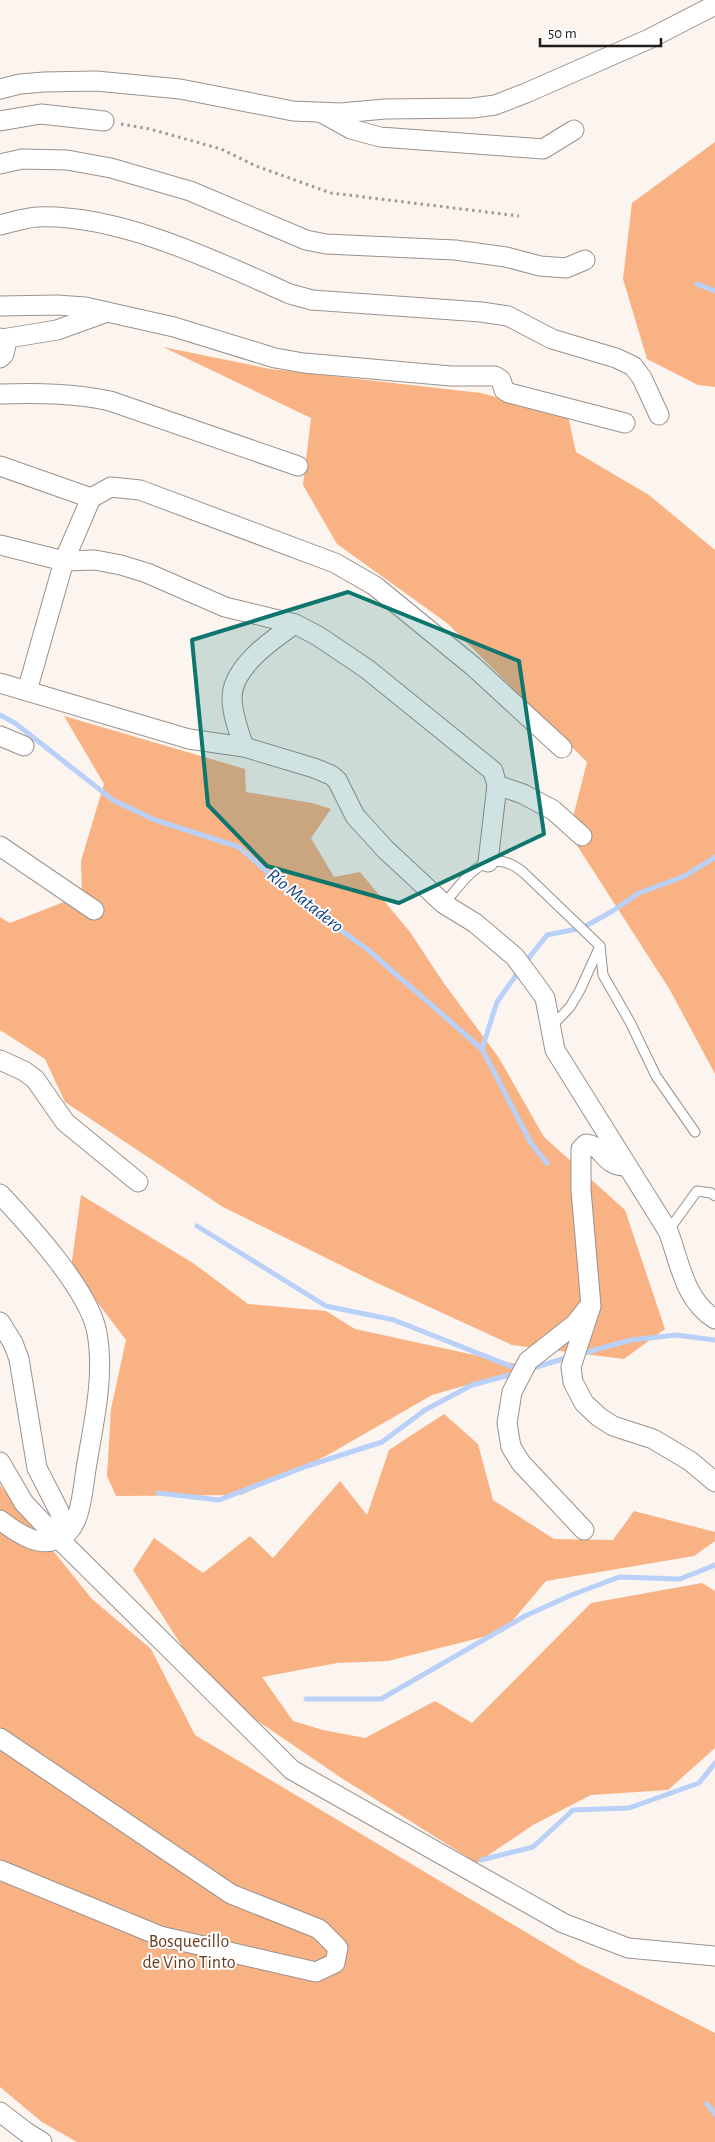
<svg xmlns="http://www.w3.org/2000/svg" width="715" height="2142" font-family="'Alegreya Sans',sans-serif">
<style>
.forest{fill:#f8b284}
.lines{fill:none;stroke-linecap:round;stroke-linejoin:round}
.stream{stroke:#b9d1f8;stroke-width:5}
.lane-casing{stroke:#9a928d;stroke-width:11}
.street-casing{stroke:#9a928d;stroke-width:21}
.path{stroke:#9f9995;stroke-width:3;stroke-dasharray:2.5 4;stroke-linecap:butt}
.lane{stroke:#fff;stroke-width:9}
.street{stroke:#fff;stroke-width:19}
.marked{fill:#0f766e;fill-opacity:0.2;stroke:#0f766e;stroke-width:4;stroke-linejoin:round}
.labels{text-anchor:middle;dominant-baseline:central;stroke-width:4;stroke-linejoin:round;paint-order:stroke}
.park-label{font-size:18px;fill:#6b3d1d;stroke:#fff}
.water-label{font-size:19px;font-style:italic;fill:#14418b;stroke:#fff}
</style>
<rect width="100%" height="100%" fill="#fcf4ef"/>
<!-- forest -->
<g class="forest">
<path d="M 715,142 L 715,387 L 698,385 L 647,359 L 623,279 L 632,203 Z"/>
<path d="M 163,347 L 270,369 L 481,393 L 568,416 L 576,452 L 649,495 L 715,550 L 715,1074 L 670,990 L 569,833 L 587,762 L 447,623 L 337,544 L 303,485 L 311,418 Z"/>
<path d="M 64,716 L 245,769 L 246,792 L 312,803 L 331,809 L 311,838 L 334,877 L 360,872 L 410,932 L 443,982 L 499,1058 L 544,1137 L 625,1210 L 665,1329 L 624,1359 L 512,1345 L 375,1282 L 223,1207 L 65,1102 L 45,1059 L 0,1030 L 0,917 L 10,923 L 82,895 L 81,861 L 104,784 Z"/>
<path d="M 81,1195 L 193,1263 L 248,1304 L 326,1311 L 355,1329 L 530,1367 L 432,1395 L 326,1456 L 241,1495 L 116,1496 L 107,1476 L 111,1409 L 126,1340 L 71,1268 Z"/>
<path d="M 444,1414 L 478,1444 L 493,1500 L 554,1539 L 613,1540 L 634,1511 L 715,1532 L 715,1541 L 694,1556 L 546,1581 L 503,1632 L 388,1661 L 337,1663 L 262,1677 L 293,1721 L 323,1730 L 365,1738 L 435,1701 L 472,1723 L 591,1603 L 702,1583 L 715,1591 L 715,1748 L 668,1790 L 591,1795 L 533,1825 L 477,1863 L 343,1779 L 209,1688 L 133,1570 L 154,1538 L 203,1573 L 250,1536 L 273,1558 L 340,1481 L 367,1515 L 389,1450 Z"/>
<path d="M 0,1485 L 92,1599 L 151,1649 L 195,1735 L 581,1965 L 715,2033 L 715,2142 L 77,2142 L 42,2122 L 0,2087 Z"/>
</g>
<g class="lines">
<!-- stream -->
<g class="stream">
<path d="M 697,284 L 715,291"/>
<path d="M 0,715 L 15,723 L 113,800 L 155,820 L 239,847 L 299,900 L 367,949 L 482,1049 L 531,1143 L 547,1163"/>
<path d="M 524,964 L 547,935 L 582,928 L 611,912 L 639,893 L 685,876 L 715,857"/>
<path d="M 482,1049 L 497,1002 L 519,971"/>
<path d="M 197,1226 L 326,1306 L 394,1320 L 520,1370"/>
<path d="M 580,1354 L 631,1340 L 676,1335 L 715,1340"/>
<path d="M 530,1369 L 569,1357"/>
<path d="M 158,1493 L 219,1500 L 307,1466 L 382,1442 L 425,1410 L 472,1385 L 517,1373"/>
<path d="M 306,1699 L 381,1699 L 525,1616 L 569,1596 L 619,1577 L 680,1579 L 715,1565"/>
<path d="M 481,1860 L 533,1847 L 573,1810 L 629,1808 L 699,1783 L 715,1763"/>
<path d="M 707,2104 L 715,2114"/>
</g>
<defs>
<g id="lane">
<path d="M 444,904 C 466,878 488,842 524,873 L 600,946 L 603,975 L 630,1022 L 656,1076 L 695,1132"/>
<path d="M 550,1028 L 570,1007 L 580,990 L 600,946"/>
<path d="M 668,1231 L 697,1191 L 711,1193 L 715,1196"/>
</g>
<g id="street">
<path d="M 0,89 L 20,84 L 44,82 L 96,81 L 180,89 L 293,111 L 341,113 L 385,109 L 473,108 L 495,105 L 526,93 L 649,39 L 715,5"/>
<path d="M 322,113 L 351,129 L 380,137 L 530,148 L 543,149 L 574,130"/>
<path d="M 0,121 L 41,114 L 104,121"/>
<path d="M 0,164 L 22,159 L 67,160 L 111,168 L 190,191 L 306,240 L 326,244 L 455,250 L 506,257 L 540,266 L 566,268 L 585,260"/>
<path d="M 0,225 C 12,222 25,218 37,217 C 119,214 216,261 290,294 L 312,300 L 481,312 L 508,316 L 552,339 L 616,358 L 633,366 L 642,378 L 659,415"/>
<path d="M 0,306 L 57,305 L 85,307 L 174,327 L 275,358 L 304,363 L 451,376 L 495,376 L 501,380 L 504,390 L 509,393 L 625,423"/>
<path d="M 0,338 L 6,345 L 4,354 L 0,358"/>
<path d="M 2,339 L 57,330 L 107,312"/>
<path d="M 0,394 C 38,393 73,393 110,401 L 298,466"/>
<path d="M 0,466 L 91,498 L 111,487 L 140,490 L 335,563 L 375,586 L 474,667 L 562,748"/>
<path d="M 0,545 L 64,561 L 95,560 L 121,565 L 147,573 L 225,607 L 295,624 L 318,636 L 367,669 L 493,771 L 497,785 L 488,862"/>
<path d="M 0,683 L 189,739 L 244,747 L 314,768 L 331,775 L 337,780 L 355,816 L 385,849 L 444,904 L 475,923 L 515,957 L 535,984 L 545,998 L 555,1050 L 668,1231 C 680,1262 684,1300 715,1319"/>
<path d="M 27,691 L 64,561 L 91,498"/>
<path d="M 0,736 L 24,746"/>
<path d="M 244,747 C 239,732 232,714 232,698 C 232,667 273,639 295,624"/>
<path d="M 497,785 L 523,794 L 553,810 L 582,836"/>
<path d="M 0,846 L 94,910"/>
<path d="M 0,1060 L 24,1071 L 35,1079 L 65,1122 L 138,1182"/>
<path d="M 626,1166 C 604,1167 604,1146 586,1144 L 581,1149 L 581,1190 L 591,1306 L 571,1367 L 573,1382 L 584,1403 L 599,1417 L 613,1426 L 653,1439 L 690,1461 L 715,1482"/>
<path d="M 0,1194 C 29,1225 90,1291 97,1333 C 105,1377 93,1425 86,1469 C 83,1487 81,1526 64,1535"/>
<path d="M 0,1322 L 13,1343 L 19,1359 L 37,1468 L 59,1511 L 64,1526 L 64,1535 C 43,1552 17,1533 0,1520"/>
<path d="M 0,1462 L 24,1503 L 42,1522 L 292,1770 L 563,1923 L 628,1948 L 715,1956"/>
<path d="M 584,1530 L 521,1463 L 511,1447 L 507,1423 L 512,1392 L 528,1361 L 575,1324 L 587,1309"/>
<path d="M 0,1738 L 231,1894 L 319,1929 L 338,1948 L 335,1963 L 316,1972 L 160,1936 L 0,1870"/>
<path d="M 0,2112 L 26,2132 L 42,2142"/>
</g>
</defs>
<!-- lane casing -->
<use href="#lane" class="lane-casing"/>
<!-- street casing -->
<use href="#street" class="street-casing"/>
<!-- path -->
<path class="path" d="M 121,124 L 150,129 L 221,149 L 256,166 L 331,193 L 519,216"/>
<!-- lane -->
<use href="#lane" class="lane"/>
<!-- street -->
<use href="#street" class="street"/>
</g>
<!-- marked area -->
<path class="marked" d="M 348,592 L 519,661 L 544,834 L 399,903 L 267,866 L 208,805 L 192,640 Z"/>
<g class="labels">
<!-- park labels -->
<g class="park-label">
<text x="189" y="1942">Bosquecillo<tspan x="189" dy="21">de Vino Tinto</tspan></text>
</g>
<!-- water labels -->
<g class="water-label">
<text transform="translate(305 901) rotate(38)">Río Matadero</text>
</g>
</g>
<!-- scale -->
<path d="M540 38v8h121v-8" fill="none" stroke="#1f1c1a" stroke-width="2.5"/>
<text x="548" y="38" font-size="15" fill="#1f1c1a" stroke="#ffffff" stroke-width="4" paint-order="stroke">50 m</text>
</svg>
